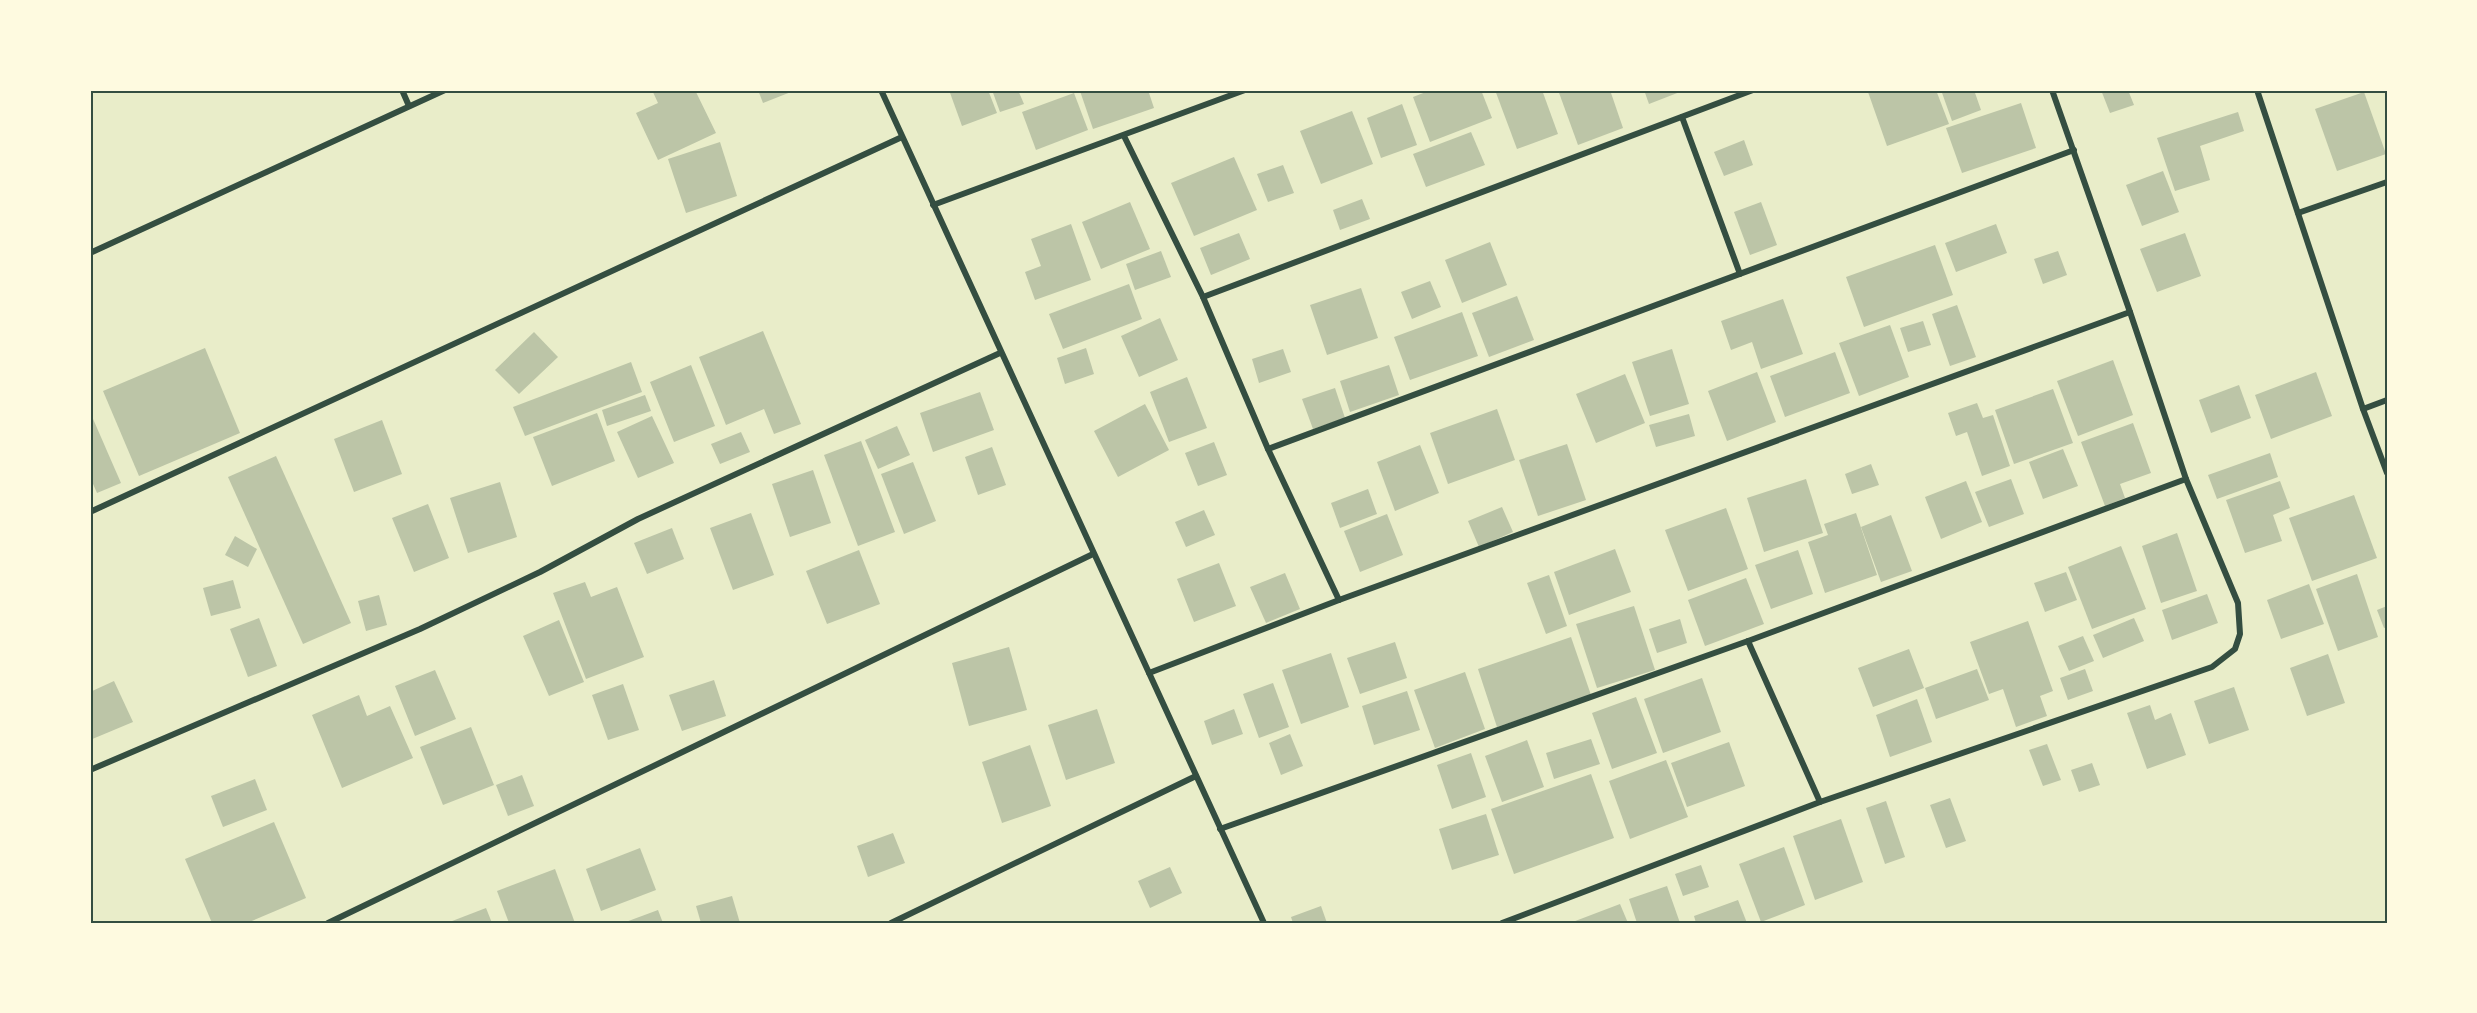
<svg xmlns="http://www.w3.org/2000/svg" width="2477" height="1013" font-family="Montserrat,sans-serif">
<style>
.building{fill:#bcc5a7}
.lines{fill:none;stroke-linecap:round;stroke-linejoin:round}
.minor{stroke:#344e41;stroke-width:6}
.neatline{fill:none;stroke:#344e41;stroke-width:2}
</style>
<rect width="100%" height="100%" fill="#e9edc9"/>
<!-- building -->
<g class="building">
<path d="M 652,90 L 695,90 L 716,133 L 658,160 L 636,113 L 658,103 Z"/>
<path d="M 758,90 L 796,90 L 763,103 Z"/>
<path d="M 949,90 L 988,90 L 997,113 L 962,126 Z"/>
<path d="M 992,90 L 1018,90 L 1024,104 L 1000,112 Z"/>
<path d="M 1083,90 L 1148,90 L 1154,108 L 1093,129 L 1080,91 Z"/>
<path d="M 1431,90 L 1481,90 L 1492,118 L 1430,142 L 1413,97 Z"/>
<path d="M 1495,90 L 1542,90 L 1558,134 L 1517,149 Z"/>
<path d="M 1558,90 L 1610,90 L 1623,128 L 1578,145 Z"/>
<path d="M 1644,90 L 1685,90 L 1649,104 Z"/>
<path d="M 1872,90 L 1936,90 L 1949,124 L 1887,146 L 1868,92 Z"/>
<path d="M 1941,90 L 1974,90 L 1981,110 L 1952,121 Z"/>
<path d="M 2101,90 L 2128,90 L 2134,105 L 2110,113 Z"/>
<path d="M 2364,92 L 2386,154 L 2337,171 L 2315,109 Z"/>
<path d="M 1074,93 L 1088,130 L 1036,150 L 1022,112 Z"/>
<path d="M 2021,103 L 2036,148 L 1962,173 L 1946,128 Z"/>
<path d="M 1402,104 L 1417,145 L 1381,158 L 1367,118 Z"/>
<path d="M 1352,111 L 1373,164 L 1321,184 L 1300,131 Z"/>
<path d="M 2238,112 L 2244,131 L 2200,146 L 2210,180 L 2175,191 L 2157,138 Z"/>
<path d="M 1471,132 L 1485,165 L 1426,187 L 1413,154 Z"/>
<path d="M 1744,140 L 1753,165 L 1724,176 L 1714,152 Z"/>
<path d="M 720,142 L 737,196 L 686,213 L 668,159 Z"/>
<path d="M 1234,157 L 1257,210 L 1194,236 L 1171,183 Z"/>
<path d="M 1283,165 L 1294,193 L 1268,202 L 1257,174 Z"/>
<path d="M 2163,171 L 2179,212 L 2142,226 L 2126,185 Z"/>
<path d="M 1362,199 L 1370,219 L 1340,230 L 1333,210 Z"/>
<path d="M 1130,202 L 1150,249 L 1101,269 L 1082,222 Z"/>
<path d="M 1761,202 L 1777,245 L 1750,255 L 1734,212 Z"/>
<path d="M 1071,224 L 1091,280 L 1035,300 L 1025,272 L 1041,266 L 1031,239 Z"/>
<path d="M 1996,224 L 2007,253 L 1956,272 L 1945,243 Z"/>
<path d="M 1239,233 L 1250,259 L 1211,275 L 1200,248 Z"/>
<path d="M 2185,233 L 2201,276 L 2157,292 L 2140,249 Z"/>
<path d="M 1490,242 L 1507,285 L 1462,303 L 1445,260 Z"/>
<path d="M 1935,245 L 1953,295 L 1864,327 L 1846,277 Z"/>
<path d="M 1161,251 L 1171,277 L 1135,290 L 1126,264 Z"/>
<path d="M 2058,251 L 2067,275 L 2043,284 L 2034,259 Z"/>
<path d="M 1430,281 L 1441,307 L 1412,319 L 1401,292 Z"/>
<path d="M 1129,284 L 1142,319 L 1063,349 L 1049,314 Z"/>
<path d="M 1361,288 L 1378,338 L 1327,355 L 1310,305 Z"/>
<path d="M 1517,296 L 1534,340 L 1489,357 L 1472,313 Z"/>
<path d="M 1783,299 L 1803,354 L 1761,369 L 1752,342 L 1731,350 L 1721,321 Z"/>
<path d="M 1957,305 L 1976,357 L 1950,366 L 1932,314 Z"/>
<path d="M 1462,312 L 1478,356 L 1410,380 L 1394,337 Z"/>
<path d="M 1160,318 L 1178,360 L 1139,377 L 1121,336 Z"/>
<path d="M 1923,321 L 1931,345 L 1908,352 L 1900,328 Z"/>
<path d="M 1890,325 L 1909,377 L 1859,396 L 1839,343 Z"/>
<path d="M 763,331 L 801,424 L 774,434 L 764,409 L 726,425 L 699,357 Z"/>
<path d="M 534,332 L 558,357 L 519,394 L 495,370 Z"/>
<path d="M 205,348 L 240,433 L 139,476 L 103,391 Z"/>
<path d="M 1086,348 L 1094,374 L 1065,384 L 1057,358 Z"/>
<path d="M 1283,349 L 1291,372 L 1259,383 L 1252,359 Z"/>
<path d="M 1672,349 L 1689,404 L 1650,416 L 1632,362 Z"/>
<path d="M 1835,352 L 1850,393 L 1785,417 L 1770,376 Z"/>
<path d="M 2113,360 L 2133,415 L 2078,436 L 2057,381 Z"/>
<path d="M 631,362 L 642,392 L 525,436 L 513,407 Z"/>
<path d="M 691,365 L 715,426 L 674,442 L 650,382 Z"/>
<path d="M 1389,365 L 1399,395 L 1350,412 L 1340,381 Z"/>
<path d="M 1757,372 L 1776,422 L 1727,441 L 1708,391 Z"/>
<path d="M 2316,372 L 2332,416 L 2271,439 L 2255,395 Z"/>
<path d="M 1625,374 L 1645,423 L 1596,443 L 1576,394 Z"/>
<path d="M 1187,377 L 1207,428 L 1169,442 L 1150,392 Z"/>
<path d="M 2239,385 L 2251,418 L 2211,433 L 2199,400 Z"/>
<path d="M 1335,388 L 1345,418 L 1313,429 L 1302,399 Z"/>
<path d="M 2053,389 L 2073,443 L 2014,464 L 1995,410 Z"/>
<path d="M 980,392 L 994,430 L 933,452 L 920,413 Z"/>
<path d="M 645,395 L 651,411 L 607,426 L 602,410 Z"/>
<path d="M 1977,403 L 1983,418 L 1993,415 L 2010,466 L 1982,476 L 1967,432 L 1956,436 L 1948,413 Z"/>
<path d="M 1145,404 L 1169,450 L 1118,477 L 1094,431 Z"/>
<path d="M 1497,409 L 1515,460 L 1448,484 L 1430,433 Z"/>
<path d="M 90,412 L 121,483 L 97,493 L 90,477 Z"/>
<path d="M 597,413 L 615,461 L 552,486 L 533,437 Z"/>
<path d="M 1689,414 L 1695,436 L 1656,447 L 1649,425 Z"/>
<path d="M 652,416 L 674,463 L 638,478 L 617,432 Z"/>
<path d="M 382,420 L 402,474 L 354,492 L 334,439 Z"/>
<path d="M 2133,423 L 2151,473 L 2120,484 L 2125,498 L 2105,506 L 2081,442 Z"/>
<path d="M 897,426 L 910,455 L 878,469 L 865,440 Z"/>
<path d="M 741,432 L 750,452 L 720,464 L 711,444 Z"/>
<path d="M 861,441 L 895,532 L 858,546 L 824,455 Z"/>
<path d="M 1214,442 L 1227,475 L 1198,486 L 1185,453 Z"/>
<path d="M 1567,444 L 1586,500 L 1538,516 L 1519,460 Z"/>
<path d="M 1420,445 L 1439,493 L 1395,511 L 1377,462 Z"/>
<path d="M 992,447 L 1006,485 L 978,495 L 965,457 Z"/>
<path d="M 2063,449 L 2078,486 L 2043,499 L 2029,462 Z"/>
<path d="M 2270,453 L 2278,477 L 2217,499 L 2208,475 Z"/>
<path d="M 276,456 L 351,623 L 303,644 L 228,477 Z"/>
<path d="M 913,462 L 936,521 L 904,534 L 881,474 Z"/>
<path d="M 1871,464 L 1879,485 L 1852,494 L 1845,474 Z"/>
<path d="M 813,470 L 831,523 L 790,537 L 772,484 Z"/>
<path d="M 1806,479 L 1823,533 L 1764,552 L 1747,498 Z"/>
<path d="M 2011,479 L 2024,514 L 1989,527 L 1975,492 Z"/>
<path d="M 1966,481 L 1982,522 L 1941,539 L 1925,497 Z"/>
<path d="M 2280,481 L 2290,508 L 2273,515 L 2282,541 L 2245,553 L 2226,500 Z"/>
<path d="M 500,482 L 517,537 L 468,553 L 450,498 Z"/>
<path d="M 1368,489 L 1377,514 L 1340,528 L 1331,503 Z"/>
<path d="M 2354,495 L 2377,558 L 2312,581 L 2289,518 Z"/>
<path d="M 428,504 L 449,558 L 414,572 L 392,518 Z"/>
<path d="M 1502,507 L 1513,532 L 1479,547 L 1468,521 Z"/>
<path d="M 1726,508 L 1748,569 L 1688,591 L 1665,530 Z"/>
<path d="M 1204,510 L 1215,535 L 1186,547 L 1175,522 Z"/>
<path d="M 751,513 L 774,575 L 733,590 L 710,528 Z"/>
<path d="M 1856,513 L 1877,575 L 1825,593 L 1808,542 L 1828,535 L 1824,524 Z"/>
<path d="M 1387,514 L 1403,555 L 1360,572 L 1344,531 Z"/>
<path d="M 1891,515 L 1912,571 L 1881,582 L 1861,527 Z"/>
<path d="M 672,528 L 684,559 L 647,574 L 634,543 Z"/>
<path d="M 2177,533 L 2197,591 L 2161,603 L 2142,546 Z"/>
<path d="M 235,536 L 257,549 L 248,567 L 225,555 Z"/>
<path d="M 2121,546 L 2146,609 L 2092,629 L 2068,567 Z"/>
<path d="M 1615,549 L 1631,592 L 1569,615 L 1554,572 Z"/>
<path d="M 859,550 L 880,604 L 827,624 L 806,571 Z"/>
<path d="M 1798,550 L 1813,594 L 1771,609 L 1755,565 Z"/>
<path d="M 1219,563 L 1236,606 L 1194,622 L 1177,579 Z"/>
<path d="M 2066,572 L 2077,600 L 2045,612 L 2034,583 Z"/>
<path d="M 1285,573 L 1300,609 L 1266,623 L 1250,587 Z"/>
<path d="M 2357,574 L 2378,637 L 2338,651 L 2316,589 Z"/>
<path d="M 1549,575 L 1567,626 L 1546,634 L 1527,583 Z"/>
<path d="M 1746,578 L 1764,624 L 1705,646 L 1688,600 Z"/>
<path d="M 233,580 L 241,608 L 211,616 L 203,588 Z"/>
<path d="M 585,582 L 591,597 L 617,587 L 644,657 L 586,679 L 553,593 Z"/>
<path d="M 2309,584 L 2324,624 L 2281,639 L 2267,600 Z"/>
<path d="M 2207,594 L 2218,623 L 2172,640 L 2162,610 Z"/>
<path d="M 379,595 L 387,625 L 366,631 L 358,601 Z"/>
<path d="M 1634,606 L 1655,670 L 1597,688 L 1576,624 Z"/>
<path d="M 2387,606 L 2387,627 L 2384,628 L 2377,610 Z"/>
<path d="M 259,618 L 277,666 L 248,677 L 230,629 Z"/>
<path d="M 2134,618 L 2144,641 L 2103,658 L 2093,635 Z"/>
<path d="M 1680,619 L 1687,643 L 1657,653 L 1649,629 Z"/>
<path d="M 559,620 L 584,682 L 549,696 L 523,636 Z"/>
<path d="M 2028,621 L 2053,691 L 2040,696 L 2047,716 L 2016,727 L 2003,689 L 1989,694 L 1970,642 Z"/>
<path d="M 2083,636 L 2094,661 L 2069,671 L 2058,646 Z"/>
<path d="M 1571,637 L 1591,695 L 1497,727 L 1478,669 Z"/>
<path d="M 1395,642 L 1407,678 L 1360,694 L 1347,658 Z"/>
<path d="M 1009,647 L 1027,710 L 969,726 L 952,663 Z"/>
<path d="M 1909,649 L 1924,688 L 1873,707 L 1858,668 Z"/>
<path d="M 1331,653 L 1349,707 L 1301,724 L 1282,670 Z"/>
<path d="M 2328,654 L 2345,703 L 2307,716 L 2290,668 Z"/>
<path d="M 1977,669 L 1989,700 L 1936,719 L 1925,688 Z"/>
<path d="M 2085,669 L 2093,691 L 2068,700 L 2060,678 Z"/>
<path d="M 435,670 L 456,719 L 415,736 L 395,686 Z"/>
<path d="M 1465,672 L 1485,729 L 1435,748 L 1414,690 Z"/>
<path d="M 1702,678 L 1721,732 L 1663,753 L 1644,699 Z"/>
<path d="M 714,680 L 726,716 L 682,731 L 669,695 Z"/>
<path d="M 114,681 L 133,722 L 90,740 L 90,692 Z"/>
<path d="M 1273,683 L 1289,727 L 1259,738 L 1243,694 Z"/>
<path d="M 623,684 L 639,730 L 608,740 L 592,695 Z"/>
<path d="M 2234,687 L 2249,730 L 2209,744 L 2194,701 Z"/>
<path d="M 1407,691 L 1420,730 L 1374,745 L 1362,706 Z"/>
<path d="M 359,695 L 367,716 L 390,706 L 413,758 L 342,788 L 312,715 Z"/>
<path d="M 1636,697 L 1657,753 L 1612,769 L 1592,713 Z"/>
<path d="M 1917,699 L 1932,742 L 1890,757 L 1876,715 Z"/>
<path d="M 2150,705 L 2155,720 L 2171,713 L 2186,755 L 2147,769 L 2127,713 Z"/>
<path d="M 1097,709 L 1115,763 L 1066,780 L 1048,725 Z"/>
<path d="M 1234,709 L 1243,734 L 1212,745 L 1204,721 Z"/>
<path d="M 471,727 L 494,785 L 443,805 L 420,747 Z"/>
<path d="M 1290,734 L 1303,766 L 1281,775 L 1269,743 Z"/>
<path d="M 1591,739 L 1600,764 L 1554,779 L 1546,753 Z"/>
<path d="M 1527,740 L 1544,787 L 1502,802 L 1485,756 Z"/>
<path d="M 1729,742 L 1745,786 L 1687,807 L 1671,763 Z"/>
<path d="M 2047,744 L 2061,780 L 2043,786 L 2029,750 Z"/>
<path d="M 1030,745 L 1051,806 L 1002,823 L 982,762 Z"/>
<path d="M 1471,753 L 1486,797 L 1452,809 L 1437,765 Z"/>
<path d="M 1666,760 L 1688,817 L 1630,839 L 1609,781 Z"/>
<path d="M 2092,763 L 2100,785 L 2079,792 L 2071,770 Z"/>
<path d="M 1591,774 L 1614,838 L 1514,874 L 1491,809 Z"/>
<path d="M 522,775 L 534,806 L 508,816 L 496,785 Z"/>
<path d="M 255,779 L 267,810 L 223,827 L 211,796 Z"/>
<path d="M 1950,798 L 1966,841 L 1946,848 L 1930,805 Z"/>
<path d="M 1886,801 L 1905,857 L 1885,864 L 1866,808 Z"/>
<path d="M 1486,814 L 1499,855 L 1452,870 L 1439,829 Z"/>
<path d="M 1841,819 L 1863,882 L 1815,900 L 1793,836 Z"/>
<path d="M 274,822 L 306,898 L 247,923 L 212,923 L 185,859 Z"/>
<path d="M 893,833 L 905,863 L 868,877 L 857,846 Z"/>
<path d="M 1784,847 L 1805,905 L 1761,922 L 1739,864 Z"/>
<path d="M 640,848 L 656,890 L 601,911 L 586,869 Z"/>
<path d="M 1701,865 L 1709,887 L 1683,896 L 1675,874 Z"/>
<path d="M 1170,867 L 1182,893 L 1150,908 L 1138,881 Z"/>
<path d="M 555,869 L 575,923 L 509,923 L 497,891 Z"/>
<path d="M 1667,886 L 1680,923 L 1637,923 L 1629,899 Z"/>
<path d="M 732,896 L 740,923 L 701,923 L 696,906 Z"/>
<path d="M 1738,900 L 1747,923 L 1696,923 L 1694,916 Z"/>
<path d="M 1620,904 L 1628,923 L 1570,923 Z"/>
<path d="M 1321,906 L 1327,923 L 1293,923 L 1291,917 Z"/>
<path d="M 486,908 L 492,923 L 447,923 Z"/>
<path d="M 658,910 L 663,923 L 623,923 Z"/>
</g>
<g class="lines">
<!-- minor -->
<g class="minor">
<path d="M 402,90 L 409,106"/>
<path d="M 881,90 L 1264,923"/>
<path d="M 2257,90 L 2363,409 L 2387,473"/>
<path d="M 1682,117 L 1740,274"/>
<path d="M 1124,136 L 1203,297"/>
<path d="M 933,205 L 1245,90"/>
<path d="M 2298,213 L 2387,182"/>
<path d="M 90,253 L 445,90"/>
<path d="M 2363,409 L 2387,400"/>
<path d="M 1268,449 L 1203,297 L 1753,90"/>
<path d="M 90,512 L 902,137"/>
<path d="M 1339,600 L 1268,449 L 2074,150"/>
<path d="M 1748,641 L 1820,802"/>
<path d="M 1149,673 L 1339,600 L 2130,312"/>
<path d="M 90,770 L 420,629 L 540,572 L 638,519 L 1000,353"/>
<path d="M 1220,829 L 1748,641 L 2186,479 L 2130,312 L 2052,90"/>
<path d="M 328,923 L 1093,554"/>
<path d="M 891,923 L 1196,776"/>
<path d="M 1502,923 L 1820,802 L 2212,667 L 2235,649 L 2240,634 L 2238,603 L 2186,479"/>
</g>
</g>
<!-- border -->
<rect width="2477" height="1013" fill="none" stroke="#fefae0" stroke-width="183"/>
<rect x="92" y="92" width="2294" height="830" class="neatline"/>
</svg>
